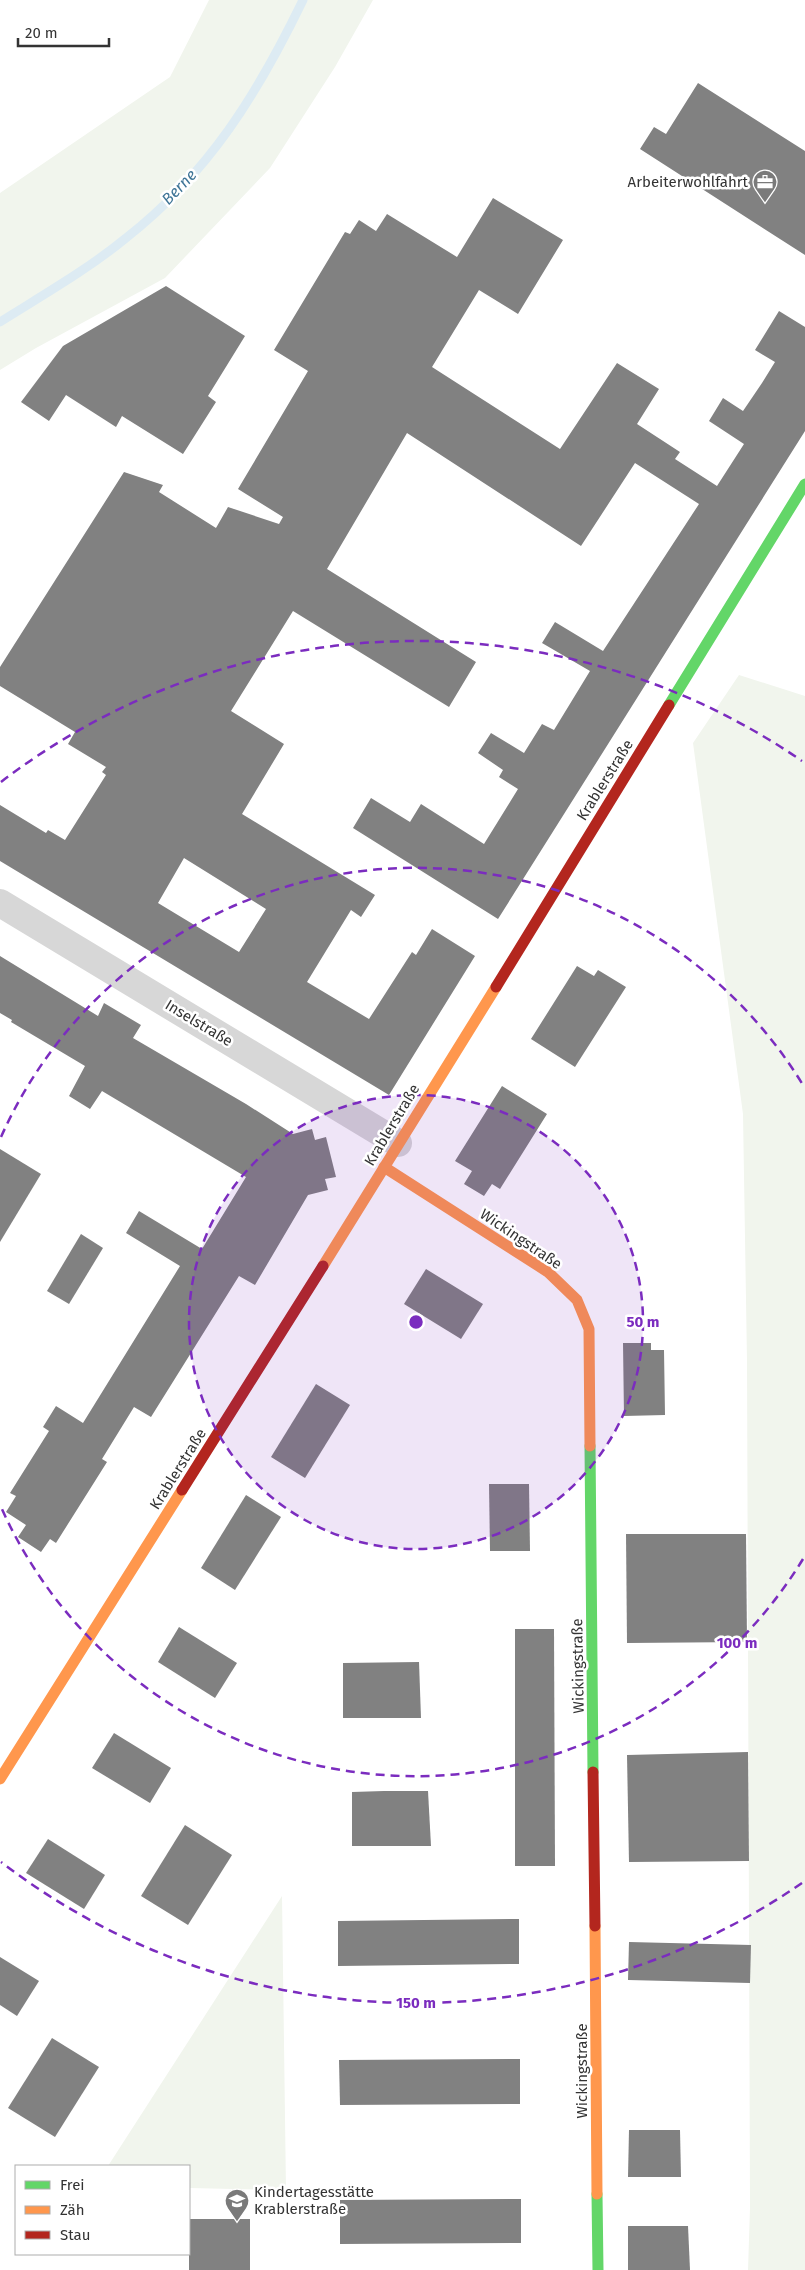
<svg xmlns="http://www.w3.org/2000/svg" width="805" height="2270" font-family="'Fira Sans',sans-serif">
<style>
.green{fill:#f1f5ed}
.lines{fill:none;stroke-linecap:round;stroke-linejoin:round}
.stream{stroke:#ddebf3;stroke-width:9}
.building{fill:#818181;fill-rule:evenodd}
.street{stroke:#d7d7d7;stroke-width:28}
.fast{stroke:#63d668;stroke-width:11}
.slow{stroke:#ff974d;stroke-width:11}
.jam{stroke:#b3261e;stroke-width:11}
.ring{fill:none;stroke:#7b2cbf;stroke-width:2.5;stroke-dasharray:9 6}
.labels{text-anchor:middle;dominant-baseline:central;stroke-width:5;stroke-linejoin:round;paint-order:stroke}
.poi-label{font-size:15px;fill:#333;stroke:#fff;text-anchor:end}
.street-label{font-size:15px;fill:#333;stroke:#fff}
.water-label{font-size:16px;font-style:italic;fill:#3f7597;stroke:#fff}
.centre{fill:#7b2cbf;stroke:#fff;stroke-width:2.5}
.ring-label{font-size:15px;text-anchor:middle;font-weight:bold;fill:#7b2cbf;stroke:#fff;stroke-width:5;stroke-linejoin:round;paint-order:stroke}
</style>
<rect width="100%" height="100%" fill="#fff"/>
<!-- green -->
<g class="green">
<path d="M 209,0 L 373,0 L 335,67 L 270,168 L 165,278 L 36,348 L 0,370 L 0,193 L 170,77 Z"/>
<path d="M 739,675 L 805,696 L 805,2270 L 748,2270 L 750,2208 L 747,1361 L 743,1114 L 693,743 Z"/>
<path d="M 282,1896 L 286,2190 L 189,2188 L 189,2166 L 108,2166 Z"/>
</g>
<g class="lines">
<!-- stream -->
<path class="stream" d="M 0,322 C 43,295 87,270 126,238 C 209,173 258,93 303,0"/>
</g>
<!-- building -->
<g class="building">
<path d="M 698,83 L 805,151 L 805,255 L 640,149 L 654,127 L 666,134 Z"/>
<path d="M 493,198 L 563,240 L 518,314 L 479,290 L 432,367 L 560,449 L 617,363 L 659,389 L 637,424 L 680,452 L 675,459 L 717,486 L 744,444 L 709,421 L 723,398 L 743,411 L 762,383 L 775,362 L 755,350 L 779,311 L 805,327 L 805,431 L 498,919 L 353,828 L 371,798 L 410,822 L 421,804 L 484,844 L 518,789 L 499,777 L 503,770 L 478,753 L 491,733 L 524,753 L 542,724 L 554,730 L 590,671 L 542,643 L 555,622 L 603,651 L 699,504 L 635,463 L 581,546 L 407,433 L 327,569 L 476,662 L 449,707 L 293,611 L 231,711 L 284,744 L 242,814 L 375,895 L 361,917 L 351,910 L 307,982 L 369,1019 L 412,952 L 416,955 L 432,929 L 475,956 L 389,1095 L 0,861 L 0,805 L 46,833 L 48,830 L 65,840 L 106,775 L 102,772 L 106,767 L 68,744 L 75,732 L 0,686 L 0,667 L 124,472 L 163,485 L 159,492 L 216,528 L 228,507 L 279,524 L 283,517 L 238,489 L 308,371 L 274,350 L 345,232 L 350,234 L 359,220 L 376,231 L 387,214 L 457,257 ZM 184,858 L 266,909 L 239,952 L 158,903 Z"/>
<path d="M 166,286 L 245,336 L 208,396 L 216,402 L 183,454 L 122,416 L 116,427 L 66,395 L 49,421 L 21,402 L 63,346 Z"/>
<path d="M 0,956 L 98,1016 L 104,1003 L 141,1025 L 133,1038 L 246,1104 L 293,1134 L 312,1129 L 315,1140 L 326,1137 L 336,1177 L 325,1179 L 328,1190 L 308,1195 L 255,1285 L 239,1276 L 151,1417 L 134,1407 L 102,1459 L 107,1462 L 56,1543 L 50,1539 L 41,1552 L 18,1537 L 26,1525 L 6,1512 L 16,1496 L 10,1493 L 49,1431 L 43,1427 L 56,1406 L 83,1423 L 180,1266 L 126,1233 L 139,1211 L 202,1249 L 246,1177 L 102,1091 L 90,1109 L 69,1096 L 85,1066 L 11,1022 L 12,1020 L 0,1013 Z"/>
<path d="M 577,966 L 594,976 L 598,970 L 626,987 L 575,1067 L 531,1039 Z"/>
<path d="M 502,1086 L 547,1114 L 500,1189 L 492,1184 L 484,1196 L 464,1184 L 472,1171 L 455,1161 Z"/>
<path d="M 0,1149 L 41,1174 L 0,1242 Z"/>
<path d="M 81,1234 L 103,1248 L 69,1304 L 47,1291 Z"/>
<path d="M 426,1269 L 483,1304 L 461,1339 L 404,1304 Z"/>
<path d="M 623,1343 L 651,1343 L 651,1350 L 664,1350 L 665,1415 L 624,1416 Z"/>
<path d="M 316,1384 L 350,1405 L 305,1478 L 271,1457 Z"/>
<path d="M 489,1484 L 529,1484 L 530,1551 L 490,1551 Z"/>
<path d="M 246,1495 L 281,1517 L 235,1590 L 201,1568 Z"/>
<path d="M 626,1534 L 746,1534 L 747,1642 L 627,1643 Z"/>
<path d="M 179,1627 L 237,1663 L 215,1698 L 158,1662 Z"/>
<path d="M 515,1629 L 554,1629 L 555,1866 L 515,1866 Z"/>
<path d="M 419,1662 L 421,1718 L 343,1718 L 343,1663 Z"/>
<path d="M 114,1733 L 171,1768 L 150,1803 L 92,1768 Z"/>
<path d="M 748,1752 L 749,1861 L 629,1862 L 627,1755 Z"/>
<path d="M 384,1791 L 428,1791 L 431,1846 L 352,1846 L 352,1792 Z"/>
<path d="M 185,1825 L 232,1855 L 188,1925 L 141,1896 Z"/>
<path d="M 48,1839 L 105,1875 L 84,1909 L 26,1873 Z"/>
<path d="M 519,1919 L 519,1964 L 338,1966 L 338,1921 Z"/>
<path d="M 629,1942 L 751,1945 L 750,1983 L 628,1980 Z"/>
<path d="M 0,1957 L 39,1981 L 17,2016 L 0,2005 Z"/>
<path d="M 52,2038 L 99,2067 L 55,2137 L 8,2108 Z"/>
<path d="M 520,2059 L 520,2104 L 340,2105 L 339,2060 Z"/>
<path d="M 629,2130 L 680,2130 L 681,2177 L 628,2177 Z"/>
<path d="M 521,2199 L 521,2243 L 340,2244 L 340,2200 Z"/>
<rect x="189" y="2219" width="61" height="51"/>
<path d="M 628,2226 L 688,2226 L 690,2270 L 628,2270 Z"/>
</g>
<g class="lines">
<!-- street -->
<path class="street" d="M 0,903 L 398,1143"/>
<!-- fast -->
<g class="fast">
<path d="M 669,705 L 805,484"/>
<path d="M 590,1446 L 593,1772"/>
<path d="M 597,2194 L 598,2270"/>
</g>
<!-- slow -->
<g class="slow">
<path d="M 384,1167 L 548,1272 L 577,1300 L 589,1329 L 590,1446"/>
<path d="M 323,1266 L 496,987"/>
<path d="M 0,1779 L 182,1490"/>
<path d="M 595,1926 L 597,2194"/>
</g>
<!-- jam -->
<g class="jam">
<path d="M 496,987 L 669,705"/>
<path d="M 182,1490 L 323,1266"/>
<path d="M 593,1772 L 595,1926"/>
</g>
</g>
<!-- distance rings -->
<circle cx="416" cy="1322" r="227" fill="#7b2cbf" fill-opacity=".12"/>
<g class="ring">
<circle cx="416" cy="1322" r="227"/>
<path d="M803 1559A454 454 0 0 1 1 1507M1 1137A454 454 0 0 1 803 1085"/>
<path d="M802 1883A681 681 0 0 1 1 1862M1 782A681 681 0 0 1 802 761"/>
</g>
<!-- icons -->
<defs>
<symbol id="office-pin" viewBox="-11 -11 22 30"><path d="M0 17L-7.5 6A9.5 9.5 0 1 1 7.5 6Z" fill="#7a7a7a" stroke="#fff"/><path d="M-6-3h4V-5.5h4V-3h4V5H-6ZM-1-4.5V-3h2v-1.5ZM-6 0V1H6V0Z" fill="#fff"/></symbol>
<symbol id="school-pin" viewBox="-11 -11 22 30"><path d="M0 17L-7.5 6A9.5 9.5 0 1 1 7.5 6Z" fill="#7a7a7a" stroke="#fff"/><path d="M0-5L7-2L0 1L-7-2ZM-4 1L0 2.5L4 1V4Q0 6-4 4Z" fill="#fff"/></symbol>
</defs>
<g fill-rule="evenodd">
<use href="#office-pin" x="751" y="168" width="28" height="38"/>
<use href="#school-pin" x="223" y="2187" width="28" height="38"/>
</g>
<g class="labels">
<!-- poi labels -->
<g class="poi-label">
<text x="748" y="182">Arbeiterwohlfahrt</text>
<text x="254" y="2192" text-anchor="start">Kindertagesstätte<tspan x="254" dy="17">Krablerstraße</tspan></text>
</g>
<!-- street labels -->
<g class="street-label">
<text transform="translate(605 780) rotate(-58)">Krablerstraße</text>
<text transform="translate(199 1023) rotate(31)">Inselstraße</text>
<text transform="translate(392 1125) rotate(-59)">Krablerstraße</text>
<text transform="translate(521 1239) rotate(34)">Wickingstraße</text>
<text transform="translate(178 1469) rotate(-58)">Krablerstraße</text>
<text transform="translate(578 1666) rotate(-91)">Wickingstraße</text>
<text transform="translate(582 2071) rotate(-90)">Wickingstraße</text>
</g>
<!-- water labels -->
<g class="water-label">
<text transform="translate(179 187) rotate(-46)">Berne</text>
</g>
</g>
<circle cx="416" cy="1322" r="8" class="centre"/>
<g class="ring-label">
<text x="643" y="1327">50 m</text>
<text x="737" y="1648">100 m</text>
<text x="416" y="2008">150 m</text>
</g>
<!-- legend -->
<rect x="15" y="2165" width="175" height="90" fill="#ffffff" stroke="#adadad"/>
<rect x="25" y="2181" width="25" height="8" fill="#63d668" stroke="#adadad"/>
<text x="60" y="2190" font-size="15" fill="#333333">Frei</text>
<rect x="25" y="2206" width="25" height="8" fill="#ff974d" stroke="#adadad"/>
<text x="60" y="2215" font-size="15" fill="#333333">Zäh</text>
<rect x="25" y="2231" width="25" height="8" fill="#b3261e" stroke="#adadad"/>
<text x="60" y="2240" font-size="15" fill="#333333">Stau</text>
<!-- scale -->
<path d="M18 38v8h91v-8" fill="none" stroke="#333333" stroke-width="2.5"/>
<text x="25" y="38" font-size="15" fill="#333333" stroke="#ffffff" stroke-width="4" paint-order="stroke">20 m</text>
</svg>
